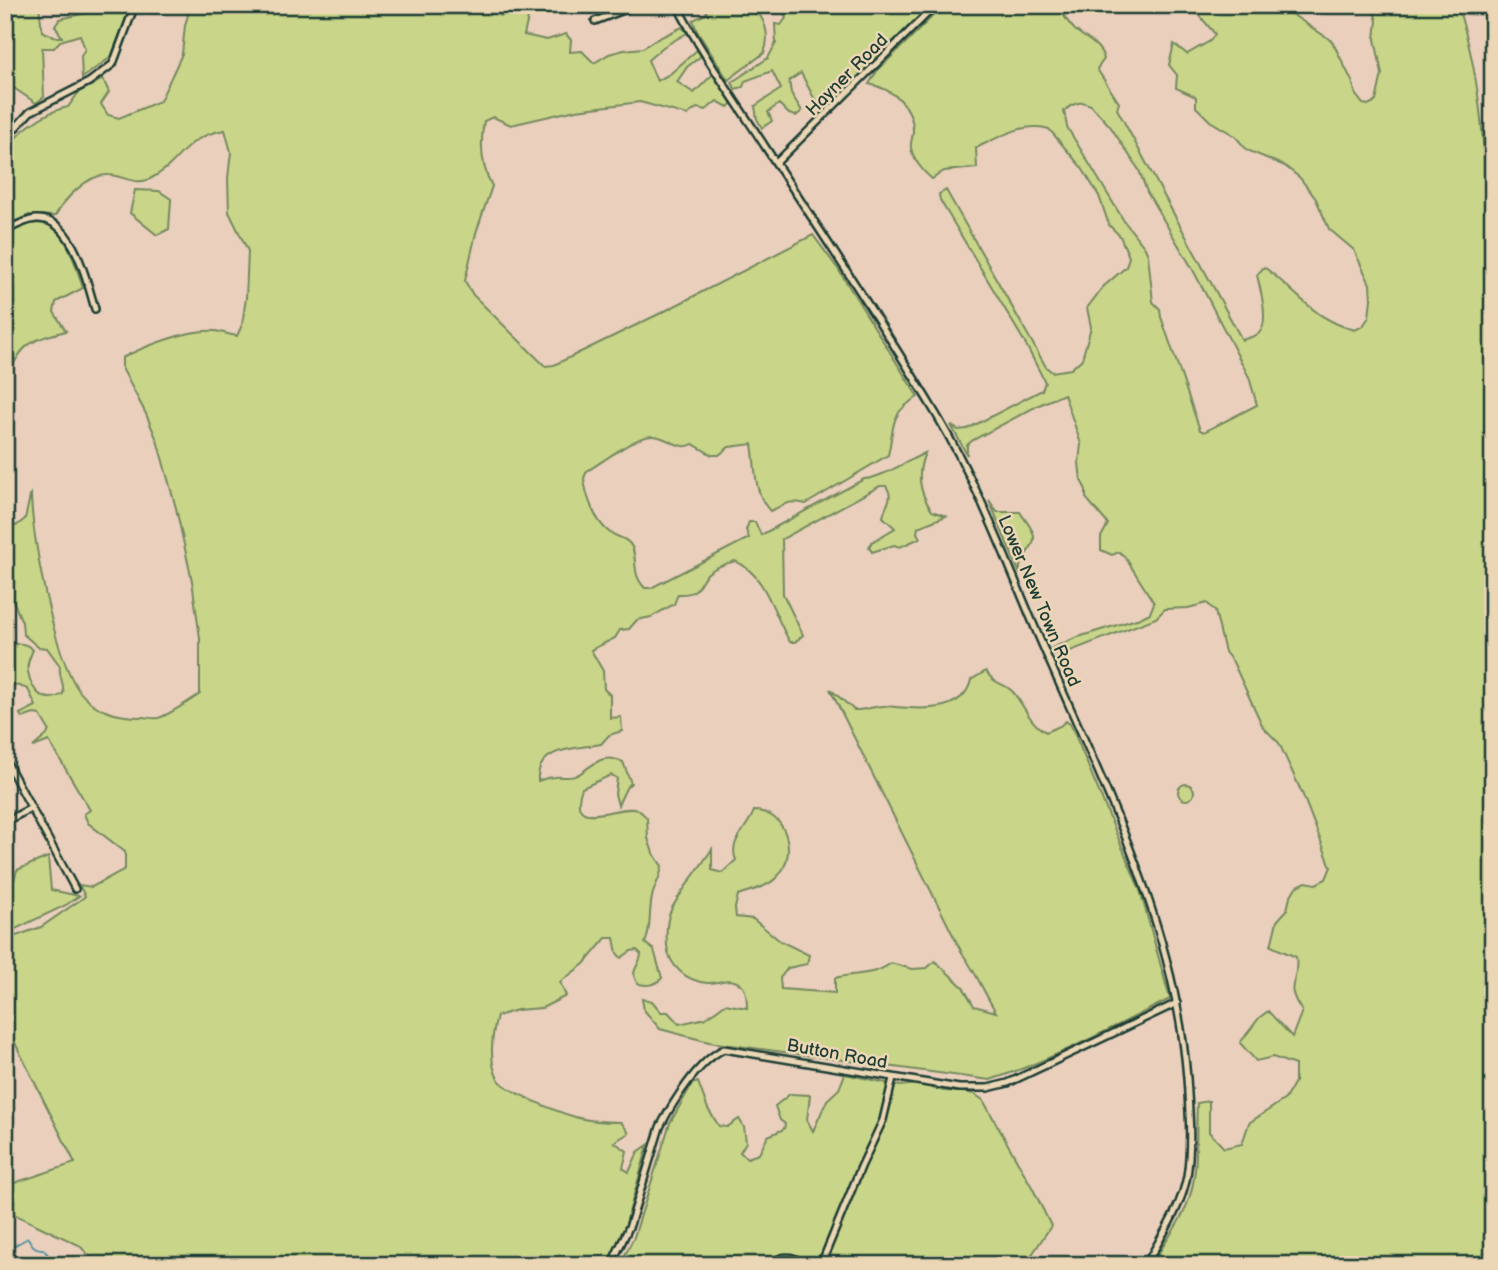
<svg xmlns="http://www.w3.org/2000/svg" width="1498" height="1270" font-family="'Balsamiq Sans',sans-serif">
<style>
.green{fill:#c9d589;stroke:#74895e;stroke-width:2;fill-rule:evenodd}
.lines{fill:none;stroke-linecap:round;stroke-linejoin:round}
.stream{stroke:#5f94a2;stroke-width:2}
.street-casing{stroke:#1f3d34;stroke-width:10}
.street{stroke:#ebd6b5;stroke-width:5}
.labels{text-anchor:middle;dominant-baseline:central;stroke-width:5;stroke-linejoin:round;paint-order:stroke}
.street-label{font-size:18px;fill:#1f3d34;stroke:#ebd6b5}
</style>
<rect width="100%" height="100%" fill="#e9cfbc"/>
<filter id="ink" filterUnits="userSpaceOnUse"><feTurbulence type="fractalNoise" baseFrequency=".0143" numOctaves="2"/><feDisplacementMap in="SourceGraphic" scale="14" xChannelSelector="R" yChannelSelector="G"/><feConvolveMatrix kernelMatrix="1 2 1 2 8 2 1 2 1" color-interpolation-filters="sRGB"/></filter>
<g filter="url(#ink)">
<!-- green -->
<g class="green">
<path d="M 5,5 L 39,5 L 42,31 L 55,37 L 62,37 L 55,26 L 60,19 L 91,12 L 89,5 L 130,5 L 130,7 L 111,57 L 82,78 L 81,56 L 85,49 L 80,35 L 60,41 L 54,48 L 42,48 L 44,97 L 36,103 L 5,82 Z"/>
<path d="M 191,5 L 486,5 L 487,10 L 502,16 L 509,5 L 520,5 L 528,18 L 524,35 L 547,40 L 566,34 L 571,40 L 570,52 L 582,51 L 594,63 L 609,54 L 624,50 L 643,48 L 653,41 L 682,27 L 687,33 L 663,47 L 648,60 L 657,81 L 670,74 L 697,50 L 701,56 L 687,67 L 677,82 L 694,93 L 713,74 L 732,103 L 728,107 L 717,101 L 706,110 L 697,108 L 687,115 L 640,102 L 576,110 L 511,125 L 493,117 L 484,121 C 480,143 481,166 492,186 L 476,233 L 465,281 L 473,295 L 545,366 L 554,365 L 663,312 L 813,235 L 838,269 L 918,397 C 888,414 895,426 888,455 L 806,504 C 790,499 784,505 770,511 C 753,492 756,468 752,444 L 729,447 L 719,455 L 712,455 L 693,444 C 679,452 667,435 651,436 C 634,437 603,462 587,471 L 584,478 C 586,496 594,520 609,532 C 617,538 627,537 632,547 C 638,561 631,574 645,588 L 651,588 L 749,538 L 746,530 L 749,522 L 755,522 L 761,535 L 864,479 C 879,479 909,460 925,453 C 916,474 919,492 932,511 L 946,516 L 918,527 L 917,533 L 920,538 L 900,547 L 894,545 L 872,552 L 869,547 L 872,542 L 895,528 L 883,517 C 885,504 895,499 886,486 L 880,486 L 782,539 L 783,594 L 803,635 L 795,642 L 790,642 C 773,615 767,575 735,561 C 726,564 716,566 708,573 C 696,583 702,595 678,594 L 674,604 L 651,617 L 637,620 L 629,629 L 620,630 L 615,638 L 591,650 L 603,671 L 604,689 L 610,695 L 610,718 L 621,717 L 622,731 L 609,735 L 601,744 C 578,749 536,746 538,781 C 544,779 549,777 555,777 C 562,776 570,779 577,775 C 594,766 600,752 623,762 L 631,783 L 626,788 L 618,805 L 615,794 L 617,778 L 611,775 L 582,788 C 565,836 620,802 638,810 C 641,811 644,815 647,818 L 648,838 L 653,853 L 662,866 C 661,876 656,883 653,893 C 648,909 652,928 645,943 L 654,950 L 662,978 C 656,985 646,987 637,983 C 629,969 640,967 641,954 L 637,950 L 631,951 L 621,958 L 617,953 L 614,938 L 606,938 L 584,964 L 560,982 L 566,996 L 542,1008 L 517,1010 L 497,1016 C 492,1034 488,1064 499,1080 C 506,1091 558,1112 572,1116 C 587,1121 605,1122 621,1122 L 629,1133 L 614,1142 L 627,1151 L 623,1168 L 629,1172 L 638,1152 L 648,1145 L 625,1227 L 608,1265 L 98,1265 L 79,1245 L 5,1210 L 5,1186 L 75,1163 L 5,1023 L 5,940 L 41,927 L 83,898 L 85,896 L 79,885 L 92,887 L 125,869 L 125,852 L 88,823 L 84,814 L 90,810 L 49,741 L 33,747 L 47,735 L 49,730 L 40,715 L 34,714 L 22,718 L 20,714 L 36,706 L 28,689 L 7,682 L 5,677 L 7,645 C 18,643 25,642 33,650 C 30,657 26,665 28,672 C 32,692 44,705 63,694 C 65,684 58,676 60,666 L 47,648 L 38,647 L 23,634 L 22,622 L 5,581 L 5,520 L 16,526 L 25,519 L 31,492 C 31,535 54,658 80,692 C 96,712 118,717 142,717 C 147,717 153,719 158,718 C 169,715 189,701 200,694 L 200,638 L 192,581 L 176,508 L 157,440 L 146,414 L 122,368 L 122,358 C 145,346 189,329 215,331 C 222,332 229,335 237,336 L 242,325 L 246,298 L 248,251 L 229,212 L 228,178 L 231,152 L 225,130 C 182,137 182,163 150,179 C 135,186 122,175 108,175 C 87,174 64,200 55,216 L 29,215 L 5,226 C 6,204 1,179 5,158 C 10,134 46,111 68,107 L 79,92 L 103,79 L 109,92 L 101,104 L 108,115 L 119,118 L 160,101 L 182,54 L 185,25 Z"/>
<path d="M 589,5 L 621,5 L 621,7 L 598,16 Z"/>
<path d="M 708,5 L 751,5 C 765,18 771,35 764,53 L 728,80 L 697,31 L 693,20 L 706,14 Z"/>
<path d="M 781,5 L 914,5 L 922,14 L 867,66 L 866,72 L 834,101 L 815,100 L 801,73 L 789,81 L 791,93 L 802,111 L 796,116 L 789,114 L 779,104 L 768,112 L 772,121 L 762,128 L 757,119 L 755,106 L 781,89 L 772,71 L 745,81 L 743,87 L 735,89 L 732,82 L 768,58 L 776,43 L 775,24 L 781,25 L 786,18 Z"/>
<path d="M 944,5 L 1058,5 C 1063,15 1068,23 1075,30 C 1087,40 1100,44 1104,59 L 1097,69 L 1119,103 L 1117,109 L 1242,340 C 1247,338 1255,337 1259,333 C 1270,323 1260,288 1257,275 L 1264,267 C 1298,292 1312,319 1355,330 L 1363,326 L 1369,317 L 1371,299 L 1370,284 L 1354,250 L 1329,229 L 1316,199 L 1300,178 L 1285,166 L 1247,150 L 1235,136 L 1210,121 L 1196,107 L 1196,97 L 1176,88 L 1177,75 L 1169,65 L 1174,44 L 1187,54 L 1210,41 L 1215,34 L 1191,5 L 1278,5 L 1332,41 L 1352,81 L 1356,95 L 1363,104 L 1368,105 L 1376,101 L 1382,74 L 1375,39 L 1377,21 L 1372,5 L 1457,5 C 1485,85 1485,174 1490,257 L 1493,262 L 1493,1265 L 1152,1265 C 1162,1245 1178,1227 1186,1207 C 1200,1174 1195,1138 1197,1103 L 1209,1101 L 1209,1132 L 1224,1148 L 1242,1144 L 1249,1123 L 1285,1099 L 1295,1082 L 1295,1065 L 1273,1057 L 1256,1061 L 1240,1043 L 1259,1018 L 1268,1011 L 1292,1037 L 1302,1011 C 1282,982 1300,985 1296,957 L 1271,946 L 1277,921 L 1287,910 L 1290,897 L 1296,887 L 1306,882 L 1316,884 L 1326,879 L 1331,867 L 1302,793 L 1279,743 L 1263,727 L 1233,662 L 1225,652 L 1215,611 L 1207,603 L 1188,608 L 1165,609 L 1156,618 L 1060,655 L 1054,653 L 1052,648 L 1075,638 L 1140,618 L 1150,613 L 1154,603 L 1125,557 L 1119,552 L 1112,555 L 1101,550 L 1101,537 L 1108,524 L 1086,498 L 1086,490 L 1081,480 L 1079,463 L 1081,444 L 1064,394 L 1039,405 L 973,440 L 967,445 L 967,455 L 951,425 L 958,430 L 967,429 L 1042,390 L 1045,382 L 1024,341 L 940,200 L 939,194 L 946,190 L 1046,367 L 1052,372 L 1071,369 L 1082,359 L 1091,327 L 1087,308 L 1103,287 L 1126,267 L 1129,257 L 1120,236 L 1109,225 L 1099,196 L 1082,168 L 1049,129 C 1025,121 997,138 976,148 L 977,168 L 944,171 L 932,179 C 923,172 913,159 911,148 C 910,142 913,137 913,132 C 914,105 892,89 869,84 L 877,71 ZM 1082,102 L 1091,105 L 1110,126 L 1139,170 L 1147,192 L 1192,268 L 1249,377 L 1257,405 L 1204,432 L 1200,430 L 1161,317 L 1160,309 L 1153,302 L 1148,255 L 1145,248 L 1124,221 L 1067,127 L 1064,111 L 1072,105 Z"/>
<path d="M 135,190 L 159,191 L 171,199 L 169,229 L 157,235 L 130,213 Z"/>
<path d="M 24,225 C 31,224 40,222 47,224 C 67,230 77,270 83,288 L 56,302 L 54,312 L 66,331 C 26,341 23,344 5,381 L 5,235 Z"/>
<path d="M 989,500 L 997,512 L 1020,512 C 1024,519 1034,529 1034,537 C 1035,550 1017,557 1020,574 Z"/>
<path d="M 986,671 C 995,686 1004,682 1013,692 C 1025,706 1029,723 1046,732 L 1060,726 L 1066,721 L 1071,725 L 1140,890 L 1170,999 C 1111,1028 1053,1060 990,1080 L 709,1042 L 660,1029 L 644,1010 L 642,999 L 652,1001 L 661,1012 L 668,1012 L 679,1024 L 706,1018 L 725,1004 L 747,1008 C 747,1001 747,992 743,987 C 733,974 719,984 707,983 C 686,981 669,966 667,946 C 666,934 666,919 672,908 C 683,888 699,869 712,849 L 712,870 L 722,873 L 736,860 C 728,841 747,830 754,811 C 787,811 798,854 778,876 C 767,888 752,890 738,895 L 735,908 L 736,917 L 753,919 L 780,941 L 809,955 L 807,964 L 788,968 L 780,978 L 781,989 L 835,993 L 835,978 C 855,972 873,977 891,963 L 912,969 L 927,968 L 935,961 L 963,987 L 974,1006 L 996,1012 C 984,993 976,972 962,953 L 830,689 L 854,710 C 865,711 875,705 886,706 C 913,709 963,716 971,680 Z"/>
<circle cx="1186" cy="792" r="8"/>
<path d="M 48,857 L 51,890 L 79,896 L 66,905 L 5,934 L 5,887 L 14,880 L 17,870 Z"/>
<path d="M 845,1074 L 900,1086 L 917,1084 L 944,1091 L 963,1092 L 974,1094 L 983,1100 L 1033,1189 L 1051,1226 L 1025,1265 L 620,1265 L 634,1237 L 670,1123 L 692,1084 L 698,1082 L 708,1109 L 719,1126 L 727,1127 L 739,1119 L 744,1127 L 746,1142 L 740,1152 L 747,1158 L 759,1154 L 768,1136 L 784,1129 L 785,1124 L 780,1120 L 775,1106 L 790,1094 L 810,1095 L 807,1120 L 813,1131 L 827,1100 L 839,1089 Z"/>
</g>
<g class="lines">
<!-- stream -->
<g class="stream">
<path d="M 1493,1097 L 1484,1119 L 1493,1150"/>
<path d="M 5,1251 L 28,1238 C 32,1245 35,1250 43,1249 L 49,1256 L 47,1265"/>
<path d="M 1486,1265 L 1493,1249"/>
</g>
<defs>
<g id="street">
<path d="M 677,5 C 702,55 736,101 766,148 C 824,236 882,324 936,414 C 979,486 1008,565 1041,642 C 1102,782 1175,924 1187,1078 C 1189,1110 1192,1145 1187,1176 C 1181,1209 1161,1236 1146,1265"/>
<path d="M 918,5 L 927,14"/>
<path d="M 1490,5 L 1493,15"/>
<path d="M 595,21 L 637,5"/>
<path d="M 5,139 L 30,112 L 89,82 L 113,64 L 135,5"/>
<path d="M 776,163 L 936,5"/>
<path d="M 5,231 C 15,226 25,220 36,219 C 73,216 87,282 95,309"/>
<path d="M 5,608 L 5,621"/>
<path d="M 5,759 L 75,889"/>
<path d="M 5,822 L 31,808"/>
<path d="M 611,1265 L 630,1225 L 660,1127 C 673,1102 698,1061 724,1049 L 959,1088 L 988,1088 L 1008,1083 L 1177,1003"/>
<path d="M 773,1265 L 775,1261 C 787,1253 796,1259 807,1265"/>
<path d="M 816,1265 L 824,1257 L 861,1167 L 883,1120 L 893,1078"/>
</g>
</defs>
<!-- street casing -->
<use href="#street" class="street-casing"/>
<!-- street -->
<use href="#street" class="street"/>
</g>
</g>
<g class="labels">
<!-- street labels -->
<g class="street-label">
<text transform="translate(847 75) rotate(-45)">Hayner Road</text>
<text transform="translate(1039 601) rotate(67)">Lower New Town Road</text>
<text transform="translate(837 1054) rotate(10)">Button Road</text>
</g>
</g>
<!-- margin -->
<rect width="1498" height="1270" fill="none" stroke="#ebd6b5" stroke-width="28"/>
<rect x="14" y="14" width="1470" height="1242" fill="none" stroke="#1f3d34" stroke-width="2.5" filter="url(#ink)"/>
</svg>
